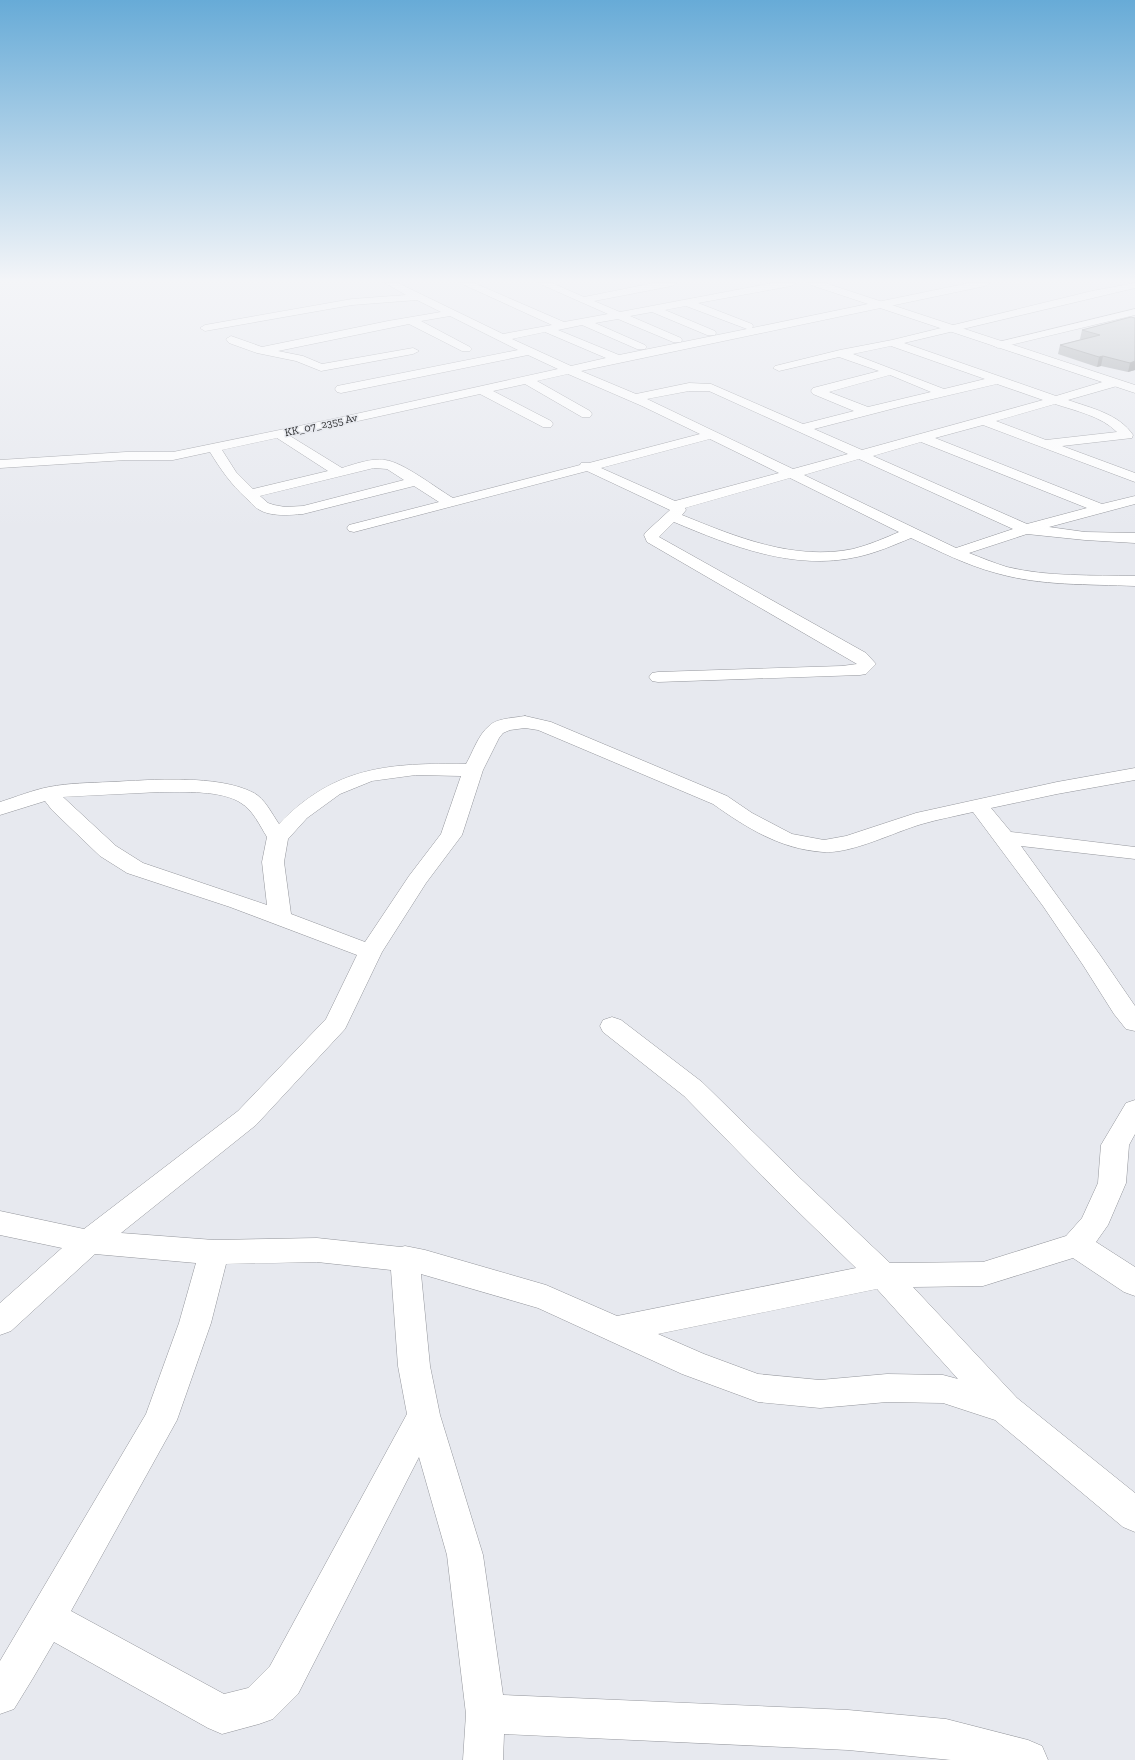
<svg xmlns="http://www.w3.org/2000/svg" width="1135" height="1760" font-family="'Zilla Slab',serif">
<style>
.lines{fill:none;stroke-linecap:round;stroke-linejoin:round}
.minor-casing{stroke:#94969c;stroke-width:1}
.tertiary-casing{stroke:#94969c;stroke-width:1}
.minor{fill:#fff;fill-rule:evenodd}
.tertiary{fill:#fff;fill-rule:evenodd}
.wall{fill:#a1a5a9}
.shaded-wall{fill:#838689}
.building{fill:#bbc0c4;stroke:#838689}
.labels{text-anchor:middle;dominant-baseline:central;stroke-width:3;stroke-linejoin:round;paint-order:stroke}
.far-street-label{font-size:11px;fill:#303133;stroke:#e7e9ef}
</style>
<rect width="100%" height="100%" fill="#e7e9ef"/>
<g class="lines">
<defs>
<g id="minor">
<path d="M 385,283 L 398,283 L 503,334 L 552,325 L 460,283 L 474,283 L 564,322 L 608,314 L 538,283 L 552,283 L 584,297 L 654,283 L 677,283 L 672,286 L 594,301 L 620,312 L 773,283 L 796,283 L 791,286 L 698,303 L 752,324 L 753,326 L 752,328 L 969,283 L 990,283 L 985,286 L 581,371 L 636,394 L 689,383 L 711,384 L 803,424 L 854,411 L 813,394 L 811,391 L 813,388 L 879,371 L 839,357 L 779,371 L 773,368 L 775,366 L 840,350 L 892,340 L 1092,291 L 1135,283 L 1135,288 L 904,343 L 1056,396 L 1109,380 L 1117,380 L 1119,383 L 1117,386 L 1068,400 C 1091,408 1119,414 1133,435 L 1132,438 L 1062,446 L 1135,473 L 1135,482 L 983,425 L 935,438 L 1102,504 L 1135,496 L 1135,504 L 1049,527 L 1085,532 L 1135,533 L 1135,543 L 1085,540 L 1027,534 L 969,553 C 982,558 994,563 1007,567 C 1048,577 1092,575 1135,576 L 1135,586 C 1088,584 1041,586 996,573 C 966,565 939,551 911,538 C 894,545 876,553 857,557 C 794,571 731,546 674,522 L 659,537 L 866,653 L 876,664 L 866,674 L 860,675 L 658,682 L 652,681 L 649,677 L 652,673 L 658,672 L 842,666 L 857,664 L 647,542 L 644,535 L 646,532 L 670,510 L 587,471 L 354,532 L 349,531 L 347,528 L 349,525 L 439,502 L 414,486 L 303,514 C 289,515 270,517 258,509 C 253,506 250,501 246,498 C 231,484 221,470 210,452 L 173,460 L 126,460 L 0,468 L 0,460 L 126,452 L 173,452 L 333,419 L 558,369 L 528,355 L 341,393 L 337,392 L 335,389 L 337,386 L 518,350 L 450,316 L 421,321 L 470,347 L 472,349 L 470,351 L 462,351 L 409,324 L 278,351 L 303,356 L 322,364 L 413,348 L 419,351 L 413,354 L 321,371 L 296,361 L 257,353 L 229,343 L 226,339 L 231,336 L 262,347 L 388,321 L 441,312 L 417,300 L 352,305 L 205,331 L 200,328 L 205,325 L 352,299 L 406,295 ZM 686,306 L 747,329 L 619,355 L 558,330 L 582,325 L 637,349 L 645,349 L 647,347 L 645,345 L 595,323 L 618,319 L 673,342 L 681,342 L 682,340 L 681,338 L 630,316 L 652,312 L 707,335 L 715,335 L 716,333 L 715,331 L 665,310 ZM 545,332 L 606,358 L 571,366 L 512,339 ZM 891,346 L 985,379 L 944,389 L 853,354 ZM 568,374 L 642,406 L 700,434 L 589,463 L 581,463 L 580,465 L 453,498 C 436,488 403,462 385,460 C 371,458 355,464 342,468 L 290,436 L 480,394 L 543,427 L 551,427 L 553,424 L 551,421 L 493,391 L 525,384 L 582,417 L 590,417 L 592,414 L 590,411 L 537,381 ZM 890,375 L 931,392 L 868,407 L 829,392 ZM 997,384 L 1043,400 L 862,450 L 814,429 L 903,406 ZM 689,391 L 709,391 L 848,454 L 793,469 L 647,399 ZM 1055,404 C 1076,411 1101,416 1117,432 L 1046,440 L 996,421 ZM 277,438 L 328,471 L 253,489 L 236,472 L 222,450 ZM 710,439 L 779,473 L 675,501 L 601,468 ZM 921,442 L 1087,508 L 1027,524 L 873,456 ZM 859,459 L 1013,529 L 956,548 L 804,475 ZM 374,468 L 387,469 L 404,480 L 303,506 L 285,507 L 274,505 L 268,503 L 260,496 ZM 790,478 L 899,532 C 885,538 869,545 853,549 C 794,561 736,537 682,515 L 686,510 L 685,508 Z"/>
<path d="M 1135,309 L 1135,315 L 998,348 L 992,345 L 994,343 Z"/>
<path d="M 525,716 L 551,722 L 727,796 L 752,813 L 792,834 L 824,840 L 846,836 L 916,813 L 1057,782 L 1135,768 L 1135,780 L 1057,794 L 991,808 L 1011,832 L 1135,847 L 1135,859 L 1021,846 L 1100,955 L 1135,1006 L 1135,1031 L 1126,1029 L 1114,1014 L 1083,965 L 1043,906 L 973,812 C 956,816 939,819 922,824 C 894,832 852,854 823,852 C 780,849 747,828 713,804 L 538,730 L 525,728 L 510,730 L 503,733 L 499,738 L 483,770 L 462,835 L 426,883 L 382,952 L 345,1029 L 256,1125 L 121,1233 L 214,1240 L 317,1238 L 401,1247 L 405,1246 L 425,1250 L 546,1285 L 617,1316 L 856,1268 L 781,1195 L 684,1096 L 603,1032 L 600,1026 L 603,1020 L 612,1017 L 621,1020 L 702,1082 L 801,1179 L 890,1263 L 983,1262 L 1066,1236 L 1082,1218 L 1098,1183 L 1101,1145 L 1126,1103 L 1135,1100 L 1135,1134 L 1129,1145 L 1126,1183 L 1108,1225 L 1096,1242 L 1135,1267 L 1135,1296 L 1124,1292 L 1073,1258 L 983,1286 L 913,1287 L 1017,1398 L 1135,1493 L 1135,1532 L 1123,1527 L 995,1420 L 943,1403 L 887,1402 L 820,1408 L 758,1402 L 682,1374 L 538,1308 L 421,1274 L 430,1366 L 440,1415 L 483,1555 L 503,1695 L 848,1710 L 946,1719 L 1028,1740 L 1042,1746 L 1048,1760 L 951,1760 L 848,1750 L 504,1734 L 503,1760 L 463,1760 L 466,1714 L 447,1555 L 419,1457 L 298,1694 L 273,1719 L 259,1724 L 222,1734 L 208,1728 L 54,1642 L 33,1678 L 14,1709 L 0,1714 L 0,1661 L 146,1414 L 179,1323 L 196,1263 L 95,1254 L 11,1331 L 0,1335 L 0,1303 L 62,1248 L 0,1235 L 0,1211 L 84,1229 L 238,1111 L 326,1019 L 357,955 L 230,907 L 127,873 L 100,856 L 52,810 L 45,801 L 0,815 L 0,802 C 16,797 33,790 49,787 C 69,783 90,783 110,782 C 151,780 218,774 254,793 C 265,799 272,814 279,824 C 335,766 390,763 466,764 C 473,752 478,735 489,726 C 497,718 514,718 525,716 ZM 416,775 L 461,776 L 441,834 L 409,876 L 365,942 L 291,914 L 284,862 L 288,839 L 307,818 L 340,794 L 372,781 ZM 160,792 C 183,792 222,790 241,803 C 253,810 260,826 267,837 L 262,862 L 267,905 L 143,863 L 116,846 L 63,797 ZM 317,1262 L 391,1270 L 398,1366 L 407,1414 L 270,1666 L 248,1688 L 224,1694 L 71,1611 L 177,1420 L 211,1323 L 226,1264 ZM 877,1289 L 958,1379 L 943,1375 L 887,1374 L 820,1380 L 758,1374 L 704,1354 L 658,1334 Z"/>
</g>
<path id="tertiary" d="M 809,283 L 825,283 L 1135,385 L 1135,393 L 811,285 Z"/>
</defs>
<!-- minor casing -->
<use href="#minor" class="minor-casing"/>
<!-- tertiary casing -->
<use href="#tertiary" class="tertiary-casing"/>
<!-- minor -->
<use href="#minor" class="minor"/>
<!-- tertiary -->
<use href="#tertiary" class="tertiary"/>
</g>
<!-- wall -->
<path class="wall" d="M 1131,317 L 1135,370 L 1128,372 L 1101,366 L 1097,367 L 1058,354 L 1060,345 L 1082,339 L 1080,339 L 1082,330 Z"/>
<!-- shaded-wall -->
<g class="shaded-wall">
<path d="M 1103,356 L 1101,366 L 1097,367 L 1099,357 Z"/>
<path d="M 1135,361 L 1135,370 L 1128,372 L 1130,363 Z"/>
</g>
<!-- building -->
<path class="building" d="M 1131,317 L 1135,318 L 1135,361 L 1130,363 L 1103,356 L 1099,357 L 1060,345 L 1100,335 L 1082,330 Z"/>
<!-- sky -->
<linearGradient id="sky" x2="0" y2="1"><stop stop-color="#67abd7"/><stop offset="0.53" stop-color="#f4f5f8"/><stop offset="1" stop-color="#f4f5f8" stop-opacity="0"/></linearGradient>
<rect width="1135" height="530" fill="url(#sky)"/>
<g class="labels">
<!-- far-street labels -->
<g class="far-street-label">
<text transform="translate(321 425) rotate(-12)">KK_07_2355 Av</text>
</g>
</g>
</svg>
